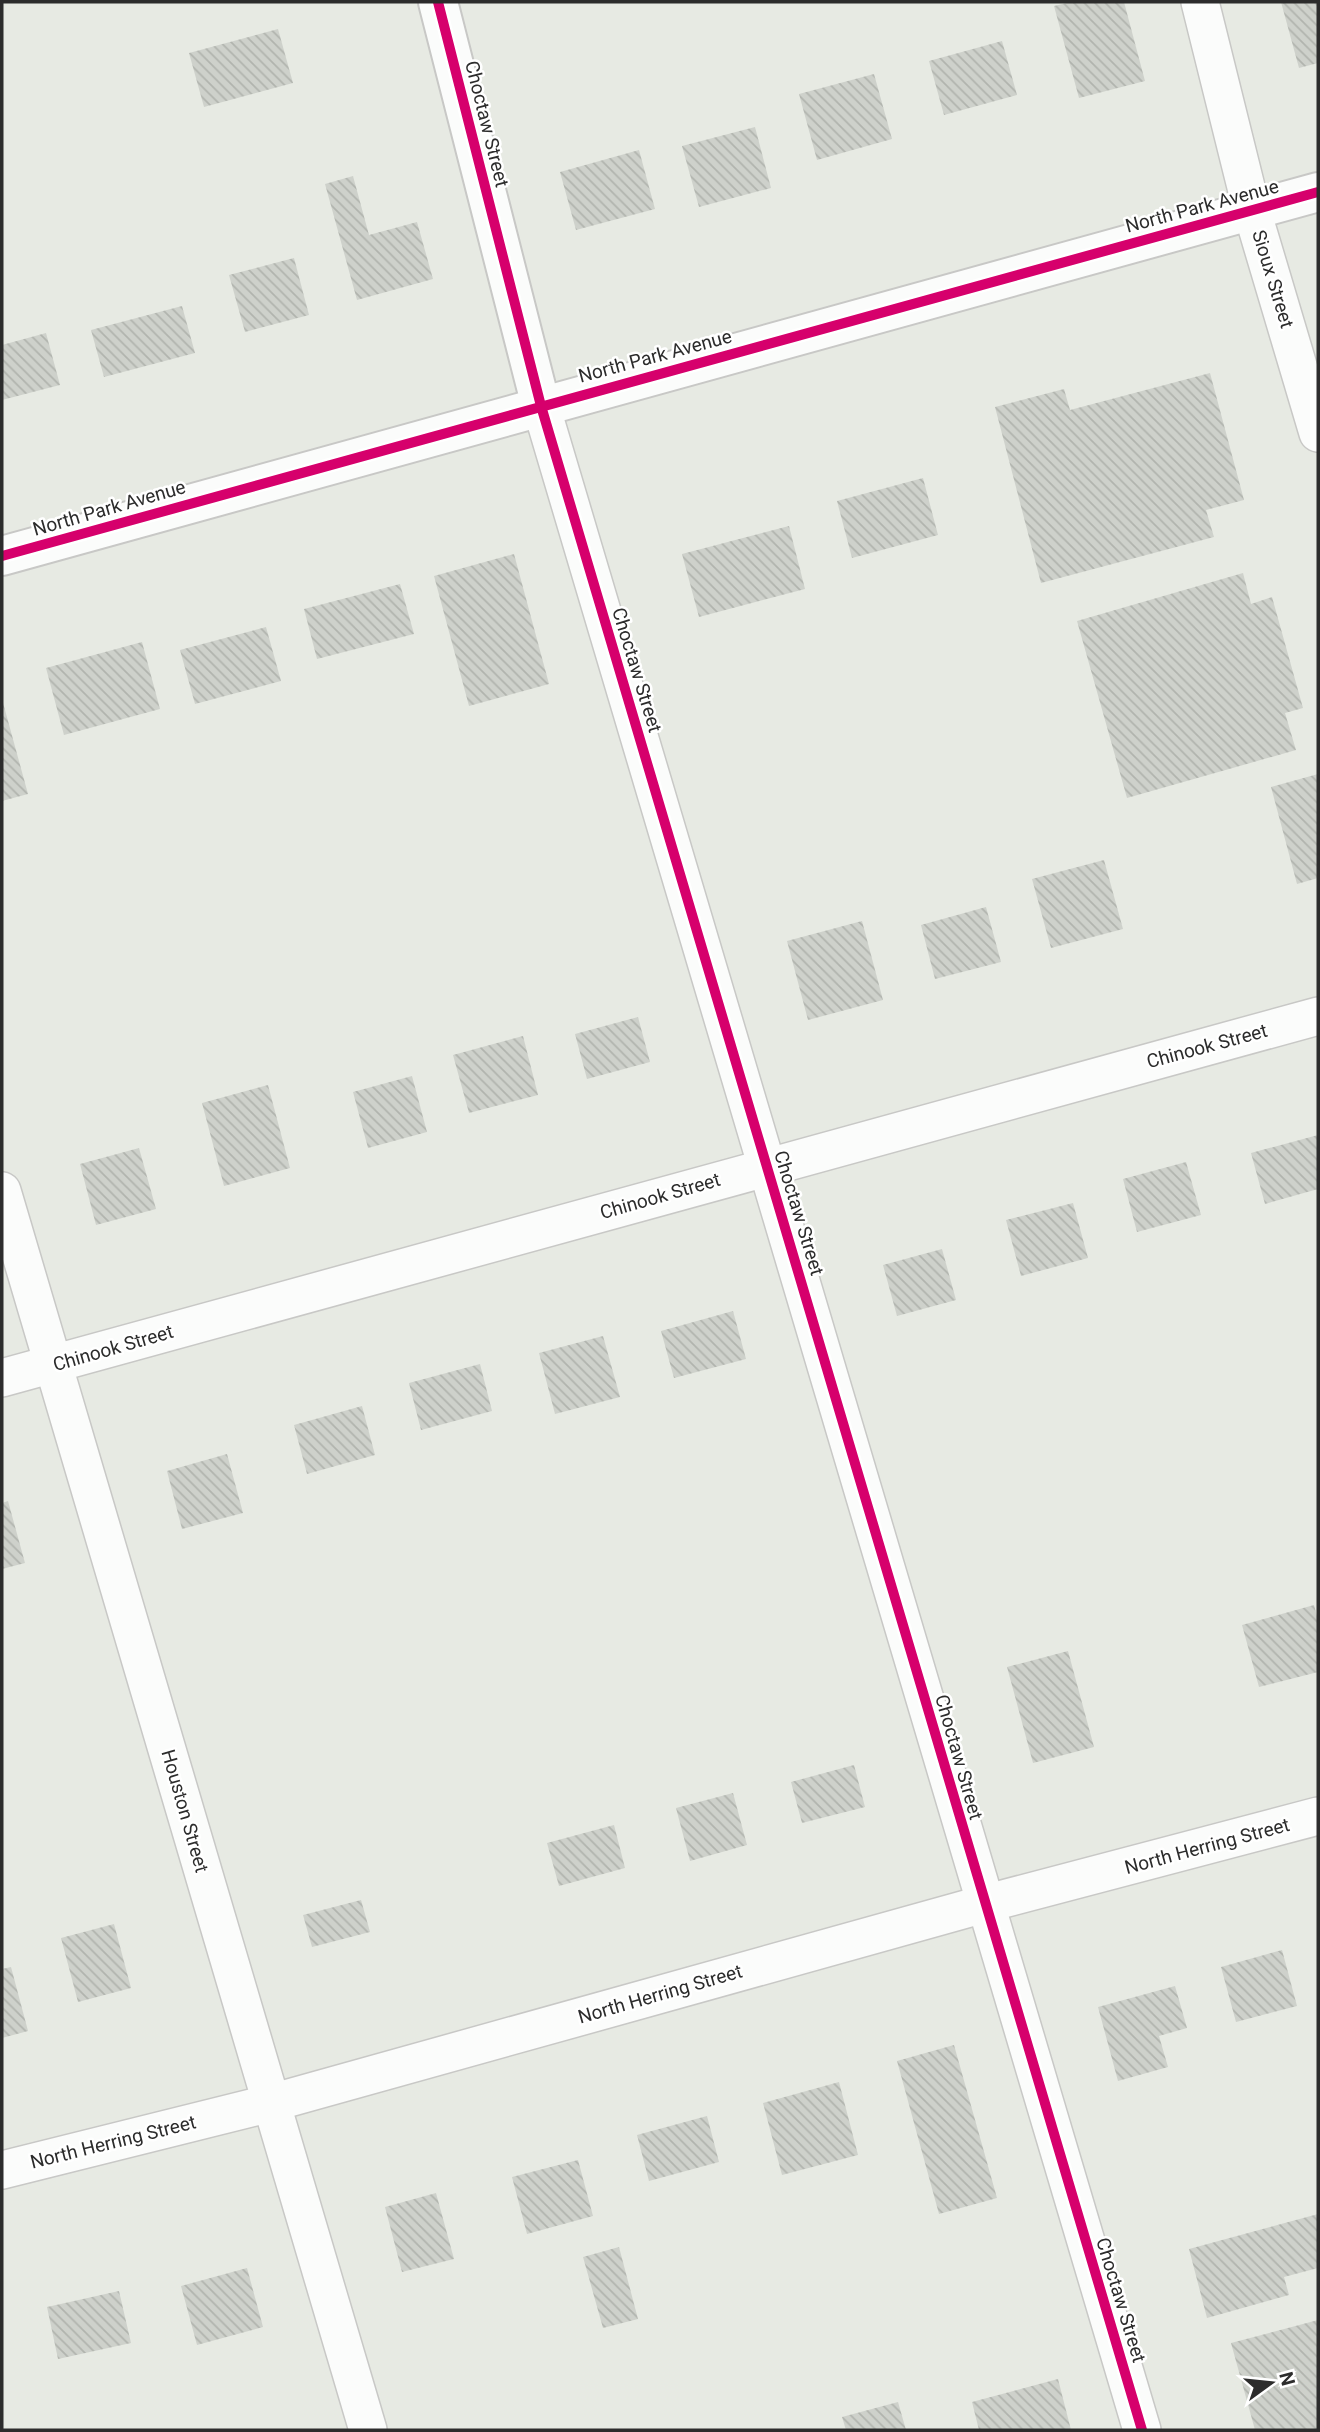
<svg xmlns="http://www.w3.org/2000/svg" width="1320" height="2432" font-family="Roboto,sans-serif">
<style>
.building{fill:url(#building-back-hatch)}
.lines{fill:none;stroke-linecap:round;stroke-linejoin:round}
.street-casing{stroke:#c8c8c6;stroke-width:40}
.secondary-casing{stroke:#c8c8c6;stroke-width:42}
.street{stroke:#fbfcfb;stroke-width:37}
.secondary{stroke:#fbfcfb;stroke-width:38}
.cycleway-casing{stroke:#fff;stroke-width:15}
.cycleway{stroke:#d6006c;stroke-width:10}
.labels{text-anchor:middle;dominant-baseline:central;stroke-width:5;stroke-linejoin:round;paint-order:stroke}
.street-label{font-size:19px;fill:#2c2c2c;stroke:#fff}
</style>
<defs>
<pattern id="building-back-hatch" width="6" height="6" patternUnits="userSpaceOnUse" patternTransform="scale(1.75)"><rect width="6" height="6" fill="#ced1cb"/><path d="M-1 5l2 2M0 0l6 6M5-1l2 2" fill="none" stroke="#b1b4ae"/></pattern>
</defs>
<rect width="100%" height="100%" fill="#e7eae3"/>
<!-- building -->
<g class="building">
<path d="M 1071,2 L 1124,2 L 1145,81 L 1079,98 L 1054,6 Z"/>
<path d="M 1281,2 L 1318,2 L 1318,63 L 1299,68 Z"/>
<path d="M 278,29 L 293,83 L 204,107 L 189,53 Z"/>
<path d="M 1002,41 L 1017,95 L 944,115 L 929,61 Z"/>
<path d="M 874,74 L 892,139 L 817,160 L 799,94 Z"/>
<path d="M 755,127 L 771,188 L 699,207 L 682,146 Z"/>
<path d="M 639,150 L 655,209 L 576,230 L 560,172 Z"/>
<path d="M 353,176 L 369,235 L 417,222 L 433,279 L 357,300 L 325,184 Z"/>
<path d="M 294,258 L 309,315 L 245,332 L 229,275 Z"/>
<path d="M 182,306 L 195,353 L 104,377 L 91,330 Z"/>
<path d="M 46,333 L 60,385 L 2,400 L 2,345 Z"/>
<path d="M 1210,373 L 1244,500 L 1206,510 L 1214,537 L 1041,583 L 995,407 L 1064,389 L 1070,410 Z"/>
<path d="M 923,478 L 938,535 L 852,558 L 837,501 Z"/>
<path d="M 789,526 L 805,589 L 699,617 L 682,554 Z"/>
<path d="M 514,554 L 549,684 L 469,706 L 434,576 Z"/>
<path d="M 1243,573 L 1251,604 L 1272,597 L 1303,708 L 1285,713 L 1296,750 L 1127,798 L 1077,621 Z"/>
<path d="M 400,584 L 414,634 L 317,659 L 304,609 Z"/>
<path d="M 266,627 L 281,681 L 195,704 L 180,650 Z"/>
<path d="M 142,642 L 160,709 L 64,735 L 46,668 Z"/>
<path d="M 2,699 L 28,794 L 2,801 Z"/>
<path d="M 1318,774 L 1318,878 L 1297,884 L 1271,787 Z"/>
<path d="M 1104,860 L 1123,929 L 1051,948 L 1032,879 Z"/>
<path d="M 986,907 L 1001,962 L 935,979 L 921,925 Z"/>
<path d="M 862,921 L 883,1000 L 808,1020 L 787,941 Z"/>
<path d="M 638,1017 L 650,1062 L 587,1079 L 575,1034 Z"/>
<path d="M 523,1036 L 538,1095 L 469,1113 L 453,1055 Z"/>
<path d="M 412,1076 L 427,1132 L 368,1148 L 353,1092 Z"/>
<path d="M 268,1085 L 290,1168 L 224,1186 L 202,1103 Z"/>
<path d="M 1318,1135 L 1318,1189 L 1265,1204 L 1251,1153 Z"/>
<path d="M 139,1148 L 156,1209 L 96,1225 L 80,1164 Z"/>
<path d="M 1186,1162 L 1201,1215 L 1137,1232 L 1123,1179 Z"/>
<path d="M 1073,1203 L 1088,1258 L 1021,1276 L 1006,1220 Z"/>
<path d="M 942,1249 L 956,1300 L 897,1316 L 883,1265 Z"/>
<path d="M 733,1311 L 746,1359 L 674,1378 L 661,1331 Z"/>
<path d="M 603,1336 L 620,1397 L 555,1414 L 539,1353 Z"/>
<path d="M 480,1364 L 492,1411 L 421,1430 L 409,1383 Z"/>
<path d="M 362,1406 L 375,1455 L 307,1474 L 294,1425 Z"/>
<path d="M 227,1454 L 243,1513 L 182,1529 L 167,1471 Z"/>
<path d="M 8,1501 L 25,1563 L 2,1569 L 2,1503 Z"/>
<path d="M 1314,1605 L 1318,1620 L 1318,1672 L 1259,1687 L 1242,1625 Z"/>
<path d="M 1068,1651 L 1094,1747 L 1033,1763 L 1007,1667 Z"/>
<path d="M 854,1765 L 865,1807 L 802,1823 L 791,1782 Z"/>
<path d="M 733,1793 L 747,1845 L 690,1861 L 676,1808 Z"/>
<path d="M 614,1825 L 625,1868 L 559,1886 L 547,1843 Z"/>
<path d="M 361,1900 L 370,1932 L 312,1947 L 303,1915 Z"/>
<path d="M 114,1924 L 131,1988 L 78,2002 L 61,1938 Z"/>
<path d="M 1282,1950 L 1297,2006 L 1236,2022 L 1221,1967 Z"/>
<path d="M 11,1967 L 28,2031 L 2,2038 L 2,1969 Z"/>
<path d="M 1175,1986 L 1187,2028 L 1159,2036 L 1168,2067 L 1118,2081 L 1098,2007 Z"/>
<path d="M 954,2045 L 997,2198 L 939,2214 L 897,2061 Z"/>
<path d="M 839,2082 L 858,2155 L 782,2175 L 763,2103 Z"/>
<path d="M 707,2116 L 719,2162 L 649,2181 L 637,2135 Z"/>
<path d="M 578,2160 L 593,2216 L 527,2234 L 512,2177 Z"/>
<path d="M 436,2193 L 454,2259 L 402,2272 L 385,2207 Z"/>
<path d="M 1318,2214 L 1318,2268 L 1284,2277 L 1289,2295 L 1207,2318 L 1189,2249 Z"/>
<path d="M 619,2247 L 638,2319 L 603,2328 L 583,2257 Z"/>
<path d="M 247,2268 L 263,2327 L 197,2345 L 181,2286 Z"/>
<path d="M 119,2291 L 131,2343 L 58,2359 L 47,2307 Z"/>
<path d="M 1318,2320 L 1318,2430 L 1255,2430 L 1231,2343 Z"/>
<path d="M 1058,2379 L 1071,2430 L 979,2430 L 972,2402 Z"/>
<path d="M 898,2402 L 906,2430 L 846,2430 L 842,2417 Z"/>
</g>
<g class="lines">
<defs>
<g id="street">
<path d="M 1200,2 L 1252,211 L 1318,433"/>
<path d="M 541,406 L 1142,2430"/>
<path d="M 2,1191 L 368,2430"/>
<path d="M 2,1378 L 1318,1016"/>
<path d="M 2,2170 L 271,2103 L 984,1904 L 1318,1816"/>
</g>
<g id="secondary">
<path d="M 438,2 L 541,406"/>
<path d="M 2,556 L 1318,192"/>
</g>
</defs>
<!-- street casing -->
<use href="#street" class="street-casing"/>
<!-- secondary casing -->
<use href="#secondary" class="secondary-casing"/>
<!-- street -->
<use href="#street" class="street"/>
<!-- secondary -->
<use href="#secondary" class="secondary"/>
<defs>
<g id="cycleway">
<path d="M 438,2 L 541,406 L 1142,2430"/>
<path d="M 2,556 L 1318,192"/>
</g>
</defs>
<!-- cycleway casing -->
<use href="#cycleway" class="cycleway-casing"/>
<!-- cycleway -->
<use href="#cycleway" class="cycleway"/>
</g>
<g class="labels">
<!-- street labels -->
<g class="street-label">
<text transform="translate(487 124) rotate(76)">Choctaw Street</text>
<text transform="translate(1202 206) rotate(-15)">North Park Avenue</text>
<text transform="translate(1273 279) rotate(73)">Sioux Street</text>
<text transform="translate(655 356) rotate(-15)">North Park Avenue</text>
<text transform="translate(109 508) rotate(-16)">North Park Avenue</text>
<text transform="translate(637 670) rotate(73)">Choctaw Street</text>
<text transform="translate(1207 1046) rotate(-15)">Chinook Street</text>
<text transform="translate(660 1196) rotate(-16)">Chinook Street</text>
<text transform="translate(799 1213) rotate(73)">Choctaw Street</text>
<text transform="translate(113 1348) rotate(-16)">Chinook Street</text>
<text transform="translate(959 1757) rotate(74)">Choctaw Street</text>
<text transform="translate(185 1811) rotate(74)">Houston Street</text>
<text transform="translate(1207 1846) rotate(-15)">North Herring Street</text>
<text transform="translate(660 1994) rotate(-16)">North Herring Street</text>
<text transform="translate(113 2142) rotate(-14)">North Herring Street</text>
<text transform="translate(1121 2300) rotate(73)">Choctaw Street</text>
</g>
</g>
<!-- border -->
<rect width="1320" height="2432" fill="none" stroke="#2c2c2c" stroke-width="7"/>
<!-- north arrow -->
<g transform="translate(1271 2383) rotate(75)" stroke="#ffffff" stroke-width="5" paint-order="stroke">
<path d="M0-5L12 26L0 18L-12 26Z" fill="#2c2c2c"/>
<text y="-10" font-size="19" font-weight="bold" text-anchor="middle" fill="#2c2c2c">N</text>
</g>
</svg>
